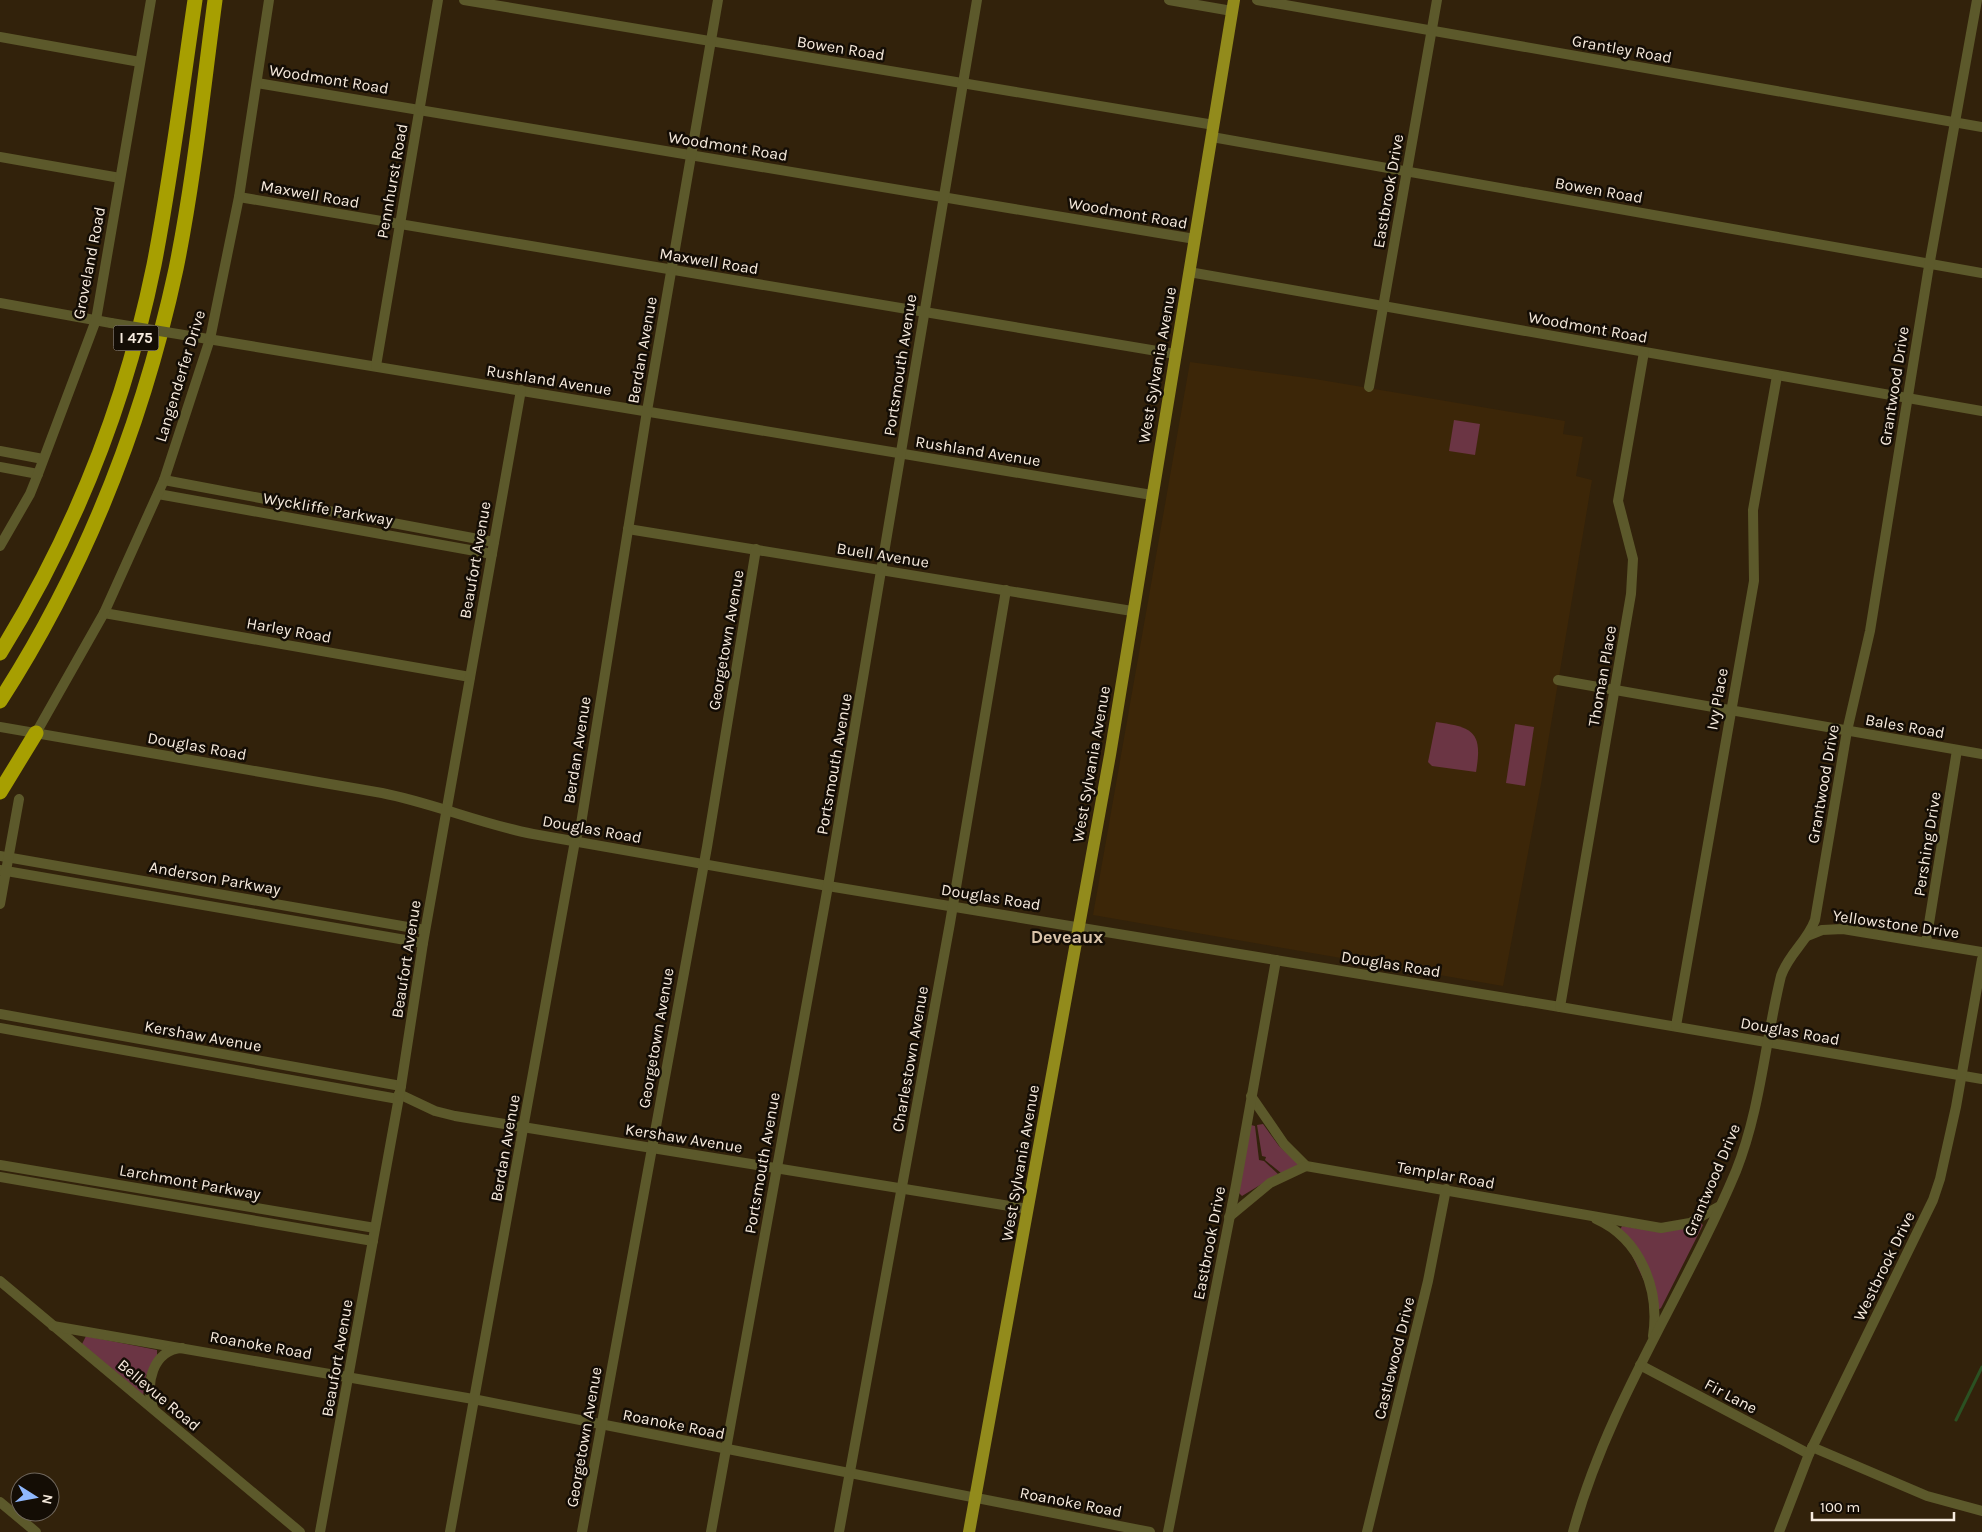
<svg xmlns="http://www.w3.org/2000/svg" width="1982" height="1532" font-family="Karla,sans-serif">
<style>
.built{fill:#3c2608}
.green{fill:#6b3544}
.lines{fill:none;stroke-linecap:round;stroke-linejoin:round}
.stream{stroke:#2b5122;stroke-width:3}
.minor{stroke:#5c592b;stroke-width:10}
.major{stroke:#928b1c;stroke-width:12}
.highway{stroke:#a79f01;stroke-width:15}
.minor-bridge{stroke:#5c592b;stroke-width:10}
.labels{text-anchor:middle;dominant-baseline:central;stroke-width:5;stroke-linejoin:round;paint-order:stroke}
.shield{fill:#140d05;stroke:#b3a89d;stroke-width:1}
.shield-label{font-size:15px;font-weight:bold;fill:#f7ebde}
.street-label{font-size:16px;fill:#f7ebde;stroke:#140d05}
.neighbourhood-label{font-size:18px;font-weight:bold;fill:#dac4aa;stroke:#140d05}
</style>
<rect width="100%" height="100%" fill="#32220b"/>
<!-- built -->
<path class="built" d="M 1190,362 L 1315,379 L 1565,421 L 1563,434 L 1583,437 L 1576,476 L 1592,480 L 1541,784 L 1503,986 L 1093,915 Z"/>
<!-- green -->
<g class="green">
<path d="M 1454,420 L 1480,424 L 1475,455 L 1449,451 Z"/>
<path d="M 1436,722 C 1473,727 1483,732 1476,772 L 1432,766 L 1428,762 Z"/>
<path d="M 1515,724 L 1534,727 L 1525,786 L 1506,783 Z"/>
<path d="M 1263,1124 L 1279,1146 L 1300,1165 L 1281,1173 L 1265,1160 L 1266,1157 L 1262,1156 L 1257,1125 Z"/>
<path d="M 1251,1125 L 1255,1126 L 1259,1160 L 1264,1161 L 1278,1174 L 1242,1196 L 1238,1192 Z"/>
<path d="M 1699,1222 L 1703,1225 L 1661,1308 L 1658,1310 L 1620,1230 L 1622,1226 C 1650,1230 1673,1236 1699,1222 Z"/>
<path d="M 86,1336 L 157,1350 L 157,1357 L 146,1376 L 143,1396 L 82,1344 Z"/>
</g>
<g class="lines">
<!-- stream -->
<path class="stream" d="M 1956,1420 L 1982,1367"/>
<!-- minor -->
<g class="minor">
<path d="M 464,0 L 1214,125"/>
<path d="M 1169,0 L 1232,11"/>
<path d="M 1257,0 L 1982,127"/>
<path d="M 0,37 L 140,62"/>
<path d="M 257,83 L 1195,239"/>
<path d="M 1212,137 L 1982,273"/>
<path d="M 0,157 L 120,178"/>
<path d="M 239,197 L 1175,354"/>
<path d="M 1189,272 L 1982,411"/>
<path d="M 0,303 L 111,323"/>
<path d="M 196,337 L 1152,495"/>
<path d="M 376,366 L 438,0"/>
<path d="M 1369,387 L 1437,0"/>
<path d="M 0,451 L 43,459"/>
<path d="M 0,467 L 38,474"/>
<path d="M 164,480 L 494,542"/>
<path d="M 158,494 L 492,554"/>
<path d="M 628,529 L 1132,611"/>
<path d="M 0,546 L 30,494 L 38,474 L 96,320 L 151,0"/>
<path d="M 104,613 L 470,677"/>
<path d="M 1558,680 L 1982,754"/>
<path d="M 0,727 L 382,793 C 433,803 481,824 533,834 L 828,886 L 1560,1007 L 1982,1079"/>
<path d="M 36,733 L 104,613 L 164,480 L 210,339 L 239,197 L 269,0"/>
<path d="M 0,856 L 425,930"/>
<path d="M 0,870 L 423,943"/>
<path d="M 0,904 L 19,799"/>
<path d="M 1807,936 L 1822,930 L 1843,929 L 1982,952"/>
<path d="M 1926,942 L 1957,750"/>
<path d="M 1560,1007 L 1631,594 L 1633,559 L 1618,501 L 1644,352"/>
<path d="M 0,1014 L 401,1086"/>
<path d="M 1676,1026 L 1754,581 L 1753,510 L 1777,376"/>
<path d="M 0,1028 L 398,1099"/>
<path d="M 399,1094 L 435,1111 L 455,1116 L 1028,1209"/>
<path d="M 1251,1096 L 1284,1144 L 1306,1166 L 1661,1228 L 1690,1223 L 1718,1207"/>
<path d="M 0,1165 L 375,1228"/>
<path d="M 0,1177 L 373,1241"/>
<path d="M 1229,1217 L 1270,1183 L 1306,1166"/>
<path d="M 1596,1219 C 1641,1239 1660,1290 1653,1336"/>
<path d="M 0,1281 L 300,1532"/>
<path d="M 53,1326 L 473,1399 L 1150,1532"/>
<path d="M 1640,1365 L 1809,1454"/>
<path d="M 153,1408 C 145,1385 152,1350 182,1348"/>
<path d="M 1812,1447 L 1927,1496 L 1982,1511"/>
<path d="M 0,1502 L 36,1532"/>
<path d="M 320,1532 L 401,1086 L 423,943 L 521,390"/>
<path d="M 450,1532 L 575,841 L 581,824 L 647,411 L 718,0"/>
<path d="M 582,1532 L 707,847 L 756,549"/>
<path d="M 711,1532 L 828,886 L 977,0"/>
<path d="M 839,1532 L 950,923 L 1006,590"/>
<path d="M 1168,1532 L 1236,1185 L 1276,960"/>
<path d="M 1367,1532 L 1428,1281 L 1446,1189"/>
<path d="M 1573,1532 C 1608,1403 1685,1293 1736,1171 C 1761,1108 1765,1041 1781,976 C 1789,953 1807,942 1815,920 L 1847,731 L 1870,631 L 1928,272 L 1977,0"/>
<path d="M 1779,1532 L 1809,1454 L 1933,1200 L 1940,1179 L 1956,1107 L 1982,959"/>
</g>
<!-- major -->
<path class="major" d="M 969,1532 L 1110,755 L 1234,0"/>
<!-- highway -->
<g class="highway">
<path d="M 0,653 C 74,534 126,402 154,265 C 171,178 182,88 195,0"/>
<path d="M 0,701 C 85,569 143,422 176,269 C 194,180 203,90 215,0"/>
<path d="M 0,792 L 36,733"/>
</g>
<!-- minor-bridge -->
<path class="minor-bridge" d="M 111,323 L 196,337"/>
</g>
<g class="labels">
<!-- shield labels -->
<rect class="shield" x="113.5" y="325.5" width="45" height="25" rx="4"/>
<g class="shield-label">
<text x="136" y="338">I 475</text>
</g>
<!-- street labels -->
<g class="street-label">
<text transform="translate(841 48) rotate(9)">Bowen Road</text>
<text transform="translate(1622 49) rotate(10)">Grantley Road</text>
<text transform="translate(329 79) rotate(9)">Woodmont Road</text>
<text transform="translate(728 146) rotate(9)">Woodmont Road</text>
<text transform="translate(392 181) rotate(-80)">Pennhurst Road</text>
<text transform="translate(1599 190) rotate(10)">Bowen Road</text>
<text transform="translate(1388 191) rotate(-80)">Eastbrook Drive</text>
<text transform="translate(310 194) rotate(10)">Maxwell Road</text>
<text transform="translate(1128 213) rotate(10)">Woodmont Road</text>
<text transform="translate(709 261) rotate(9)">Maxwell Road</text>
<text transform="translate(89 263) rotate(-79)">Groveland Road</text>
<text transform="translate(1588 327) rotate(10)">Woodmont Road</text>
<text transform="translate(642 350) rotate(-80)">Berdan Avenue</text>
<text transform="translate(900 365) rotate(-81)">Portsmouth Avenue</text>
<text transform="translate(1157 365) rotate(-80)">West Sylvania Avenue</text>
<text transform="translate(180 376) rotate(-73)">Langenderfer Drive</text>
<text transform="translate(549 380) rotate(9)">Rushland Avenue</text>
<text transform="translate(1894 386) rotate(-81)">Grantwood Drive</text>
<text transform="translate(978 451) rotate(9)">Rushland Avenue</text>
<text transform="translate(328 509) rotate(10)">Wyckliffe Parkway</text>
<text transform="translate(883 555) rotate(9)">Buell Avenue</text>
<text transform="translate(475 560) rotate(-80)">Beaufort Avenue</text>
<text transform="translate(289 630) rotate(10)">Harley Road</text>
<text transform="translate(726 640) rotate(-80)">Georgetown Avenue</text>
<text transform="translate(1602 676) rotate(-80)">Thoman Place</text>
<text transform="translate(1717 699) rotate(-80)">Ivy Place</text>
<text transform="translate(1905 726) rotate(10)">Bales Road</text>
<text transform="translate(197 746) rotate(10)">Douglas Road</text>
<text transform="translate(577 750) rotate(-81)">Berdan Avenue</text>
<text transform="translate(834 764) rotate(-80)">Portsmouth Avenue</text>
<text transform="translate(1091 764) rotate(-80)">West Sylvania Avenue</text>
<text transform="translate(1823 784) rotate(-80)">Grantwood Drive</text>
<text transform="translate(592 829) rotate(10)">Douglas Road</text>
<text transform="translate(1927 844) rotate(-81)">Pershing Drive</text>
<text transform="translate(215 878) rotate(10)">Anderson Parkway</text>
<text transform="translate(991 897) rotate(9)">Douglas Road</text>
<text transform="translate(1896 924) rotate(8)">Yellowstone Drive</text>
<text transform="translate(406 959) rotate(-81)">Beaufort Avenue</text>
<text transform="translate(1391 964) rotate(9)">Douglas Road</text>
<text transform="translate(1790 1031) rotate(10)">Douglas Road</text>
<text transform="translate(203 1036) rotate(10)">Kershaw Avenue</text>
<text transform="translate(656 1038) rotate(-80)">Georgetown Avenue</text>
<text transform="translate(910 1059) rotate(-80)">Charlestown Avenue</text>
<text transform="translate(684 1138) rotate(9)">Kershaw Avenue</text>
<text transform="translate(505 1148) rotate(-80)">Berdan Avenue</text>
<text transform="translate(762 1163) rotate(-80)">Portsmouth Avenue</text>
<text transform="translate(1020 1163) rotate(-80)">West Sylvania Avenue</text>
<text transform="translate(1446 1175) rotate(10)">Templar Road</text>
<text transform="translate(1712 1180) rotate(-67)">Grantwood Drive</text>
<text transform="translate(190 1182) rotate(10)">Larchmont Parkway</text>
<text transform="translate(1209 1243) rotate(-79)">Eastbrook Drive</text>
<text transform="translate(1884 1266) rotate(-64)">Westbrook Drive</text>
<text transform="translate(261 1345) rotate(10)">Roanoke Road</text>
<text transform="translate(337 1358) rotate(-80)">Beaufort Avenue</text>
<text transform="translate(1394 1358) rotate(-76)">Castlewood Drive</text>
<text transform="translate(159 1395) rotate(40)">Bellevue Road</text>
<text transform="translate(1731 1396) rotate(28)">Fir Lane</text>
<text transform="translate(674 1424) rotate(11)">Roanoke Road</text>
<text transform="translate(584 1437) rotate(-80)">Georgetown Avenue</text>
<text transform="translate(1071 1502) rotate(11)">Roanoke Road</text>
</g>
<!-- neighbourhood labels -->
<g class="neighbourhood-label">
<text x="1067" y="937">Deveaux</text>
</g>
</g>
<!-- north arrow -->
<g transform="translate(35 1497) rotate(101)"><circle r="24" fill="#140d05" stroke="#6f665c"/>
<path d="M0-4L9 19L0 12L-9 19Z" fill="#90b8fd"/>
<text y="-8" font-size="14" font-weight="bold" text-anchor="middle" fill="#f7ebde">N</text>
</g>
<!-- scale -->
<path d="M1812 1512v8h142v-8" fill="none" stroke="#f7ebde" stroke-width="2.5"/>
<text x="1820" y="1512" font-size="15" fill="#f7ebde" stroke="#140d05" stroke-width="4" paint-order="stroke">100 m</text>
</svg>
